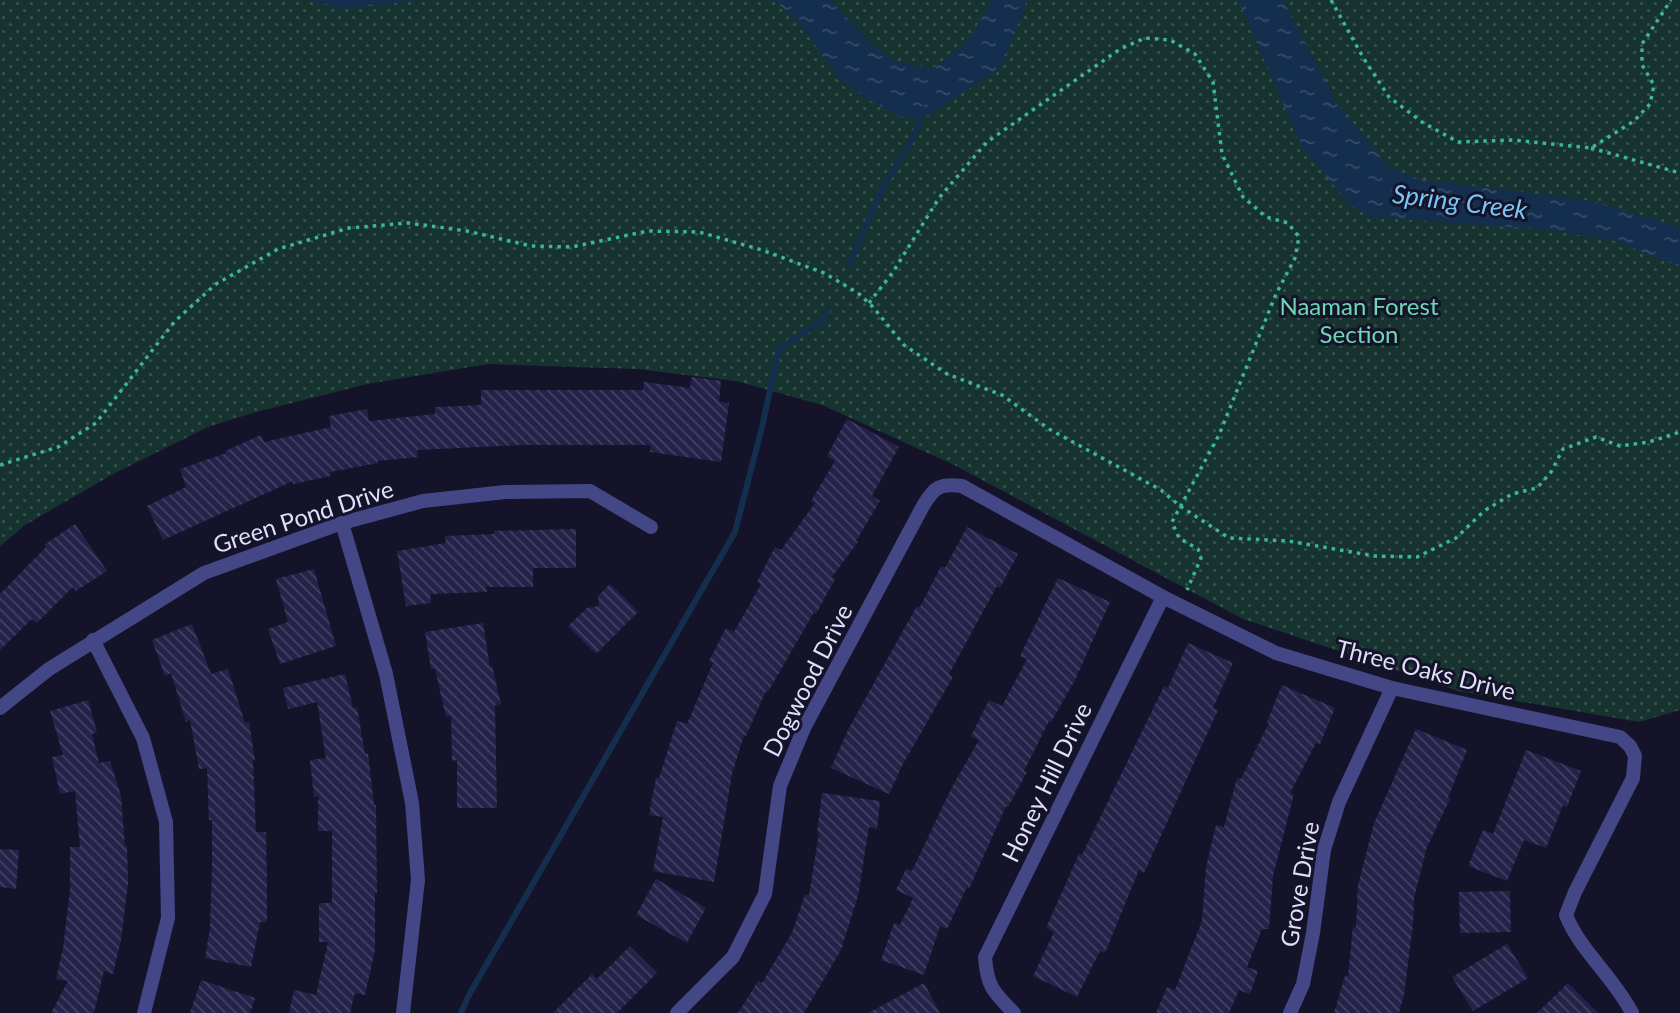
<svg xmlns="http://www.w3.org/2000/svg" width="1680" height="1013" font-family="Lato,sans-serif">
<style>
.park{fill:url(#park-dots)}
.water{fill:url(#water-ripples)}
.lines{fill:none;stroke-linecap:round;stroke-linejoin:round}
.stream{stroke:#142f4d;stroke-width:6}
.building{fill:url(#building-back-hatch)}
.path{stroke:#3cb4a0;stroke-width:3.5;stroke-dasharray:3.5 5;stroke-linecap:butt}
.street{stroke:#434785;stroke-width:14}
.labels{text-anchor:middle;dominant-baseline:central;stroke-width:6;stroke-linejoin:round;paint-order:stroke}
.park-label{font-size:24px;fill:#6fd8b3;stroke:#15132a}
.street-label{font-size:24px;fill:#dfdffc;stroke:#15132a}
.water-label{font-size:26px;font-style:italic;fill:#76c6f4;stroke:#15132a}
</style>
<defs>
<pattern id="park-dots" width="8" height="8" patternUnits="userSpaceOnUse" patternTransform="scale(1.75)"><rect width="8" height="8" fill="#17332f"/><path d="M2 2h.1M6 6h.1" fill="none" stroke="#38504e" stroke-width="1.8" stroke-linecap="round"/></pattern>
<pattern id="water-ripples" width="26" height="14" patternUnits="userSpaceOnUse" patternTransform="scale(1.75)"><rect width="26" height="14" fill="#142f4d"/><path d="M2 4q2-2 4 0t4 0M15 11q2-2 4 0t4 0" fill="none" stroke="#364d68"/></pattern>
<pattern id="building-back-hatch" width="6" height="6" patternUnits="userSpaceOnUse" patternTransform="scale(1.75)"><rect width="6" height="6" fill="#252149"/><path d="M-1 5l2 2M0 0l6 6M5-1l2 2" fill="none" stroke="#444164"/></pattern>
</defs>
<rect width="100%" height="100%" fill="#15132a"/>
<!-- park -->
<path class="park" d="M 0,0 L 1680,0 L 1680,710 L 1639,722 L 1458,691 L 1243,619 L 954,465 L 822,405 L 736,381 L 637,369 L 488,364 L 367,384 L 256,412 L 208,427 L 115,473 L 25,525 L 0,546 Z"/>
<!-- water -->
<g class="water">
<path d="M 309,0 L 421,0 L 343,9 Z"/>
<path d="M 774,0 L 831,0 L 865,37 L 893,61 L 933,68 L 965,44 L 993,0 L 1027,0 L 1003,66 L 928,116 L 902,118 L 865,98 L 838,78 L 797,20 Z"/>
<path d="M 1238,0 L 1283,0 L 1337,103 L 1389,167 L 1419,179 L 1593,201 L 1680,227 L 1680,267 L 1612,240 L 1538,229 L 1371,217 L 1350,205 L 1302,147 Z"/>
</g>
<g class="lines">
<!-- stream -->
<g class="stream">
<path d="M 849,265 L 883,187 L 914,136 L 923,109"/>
<path d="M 461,1013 L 469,995 L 735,532 L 762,427 L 779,349 L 823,320 L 827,311"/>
</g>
</g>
<!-- building -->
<g class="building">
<path d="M 692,377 L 721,381 L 719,402 L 729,403 L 721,462 L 650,452 L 651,445 L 521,445 L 417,450 L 418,457 L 377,461 L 378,463 L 330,472 L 331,476 L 293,484 L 293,481 L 163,540 L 147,506 L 186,487 L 180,469 L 226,453 L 225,451 L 261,435 L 264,442 L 331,427 L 329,416 L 367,409 L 369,421 L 435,414 L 435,407 L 481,405 L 481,390 L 643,390 L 644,382 L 690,388 Z"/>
<path d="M 847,419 L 899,447 L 872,496 L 880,501 L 856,541 L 858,542 L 832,577 L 835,579 L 816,614 L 814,612 L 768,692 L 766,691 L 746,736 L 744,735 L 732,774 L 714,882 L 653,871 L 663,817 L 649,815 L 656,778 L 659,778 L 677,721 L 687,724 L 713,663 L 709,661 L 726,628 L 734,632 L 761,584 L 757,582 L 775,547 L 781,550 L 815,503 L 811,501 L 835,461 L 827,456 Z"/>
<path d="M 75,524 L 107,571 L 76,591 L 73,587 L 37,623 L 32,619 L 0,650 L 0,594 L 46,547 L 44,545 Z"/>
<path d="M 967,527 L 1018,554 L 1000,588 L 997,586 L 949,674 L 953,677 L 903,764 L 889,794 L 831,768 L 848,730 L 895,645 L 917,606 L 920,607 L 941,566 L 945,568 Z"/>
<path d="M 576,529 L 576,568 L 533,568 L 533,587 L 486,587 L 487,592 L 430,594 L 431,603 L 406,606 L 397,551 L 446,543 L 445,536 L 494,534 L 494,531 Z"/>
<path d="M 314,569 L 336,646 L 280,664 L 268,629 L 288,622 L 276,579 Z"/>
<path d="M 1058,578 L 1110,602 L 1075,680 L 1051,722 L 1049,721 L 1024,771 L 1027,772 L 1008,807 L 1006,806 L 969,889 L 967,887 L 947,929 L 940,926 L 924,975 L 881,960 L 894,923 L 900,925 L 913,898 L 896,890 L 906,869 L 912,871 L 952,787 L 979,740 L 971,736 L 989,700 L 1002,706 L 1027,659 L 1020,656 Z"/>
<path d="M 610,584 L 638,612 L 596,654 L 568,626 L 587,608 L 599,606 L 598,596 Z"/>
<path d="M 483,623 L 490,667 L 492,666 L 501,704 L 495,705 L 497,808 L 457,808 L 457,760 L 452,761 L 451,716 L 446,717 L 435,669 L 431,669 L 425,632 Z"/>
<path d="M 192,624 L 211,674 L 228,669 L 245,723 L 249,722 L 255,760 L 253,760 L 256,832 L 266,832 L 267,883 L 267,922 L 260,922 L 251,967 L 205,958 L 210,928 L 212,869 L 212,820 L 209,820 L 207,768 L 199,769 L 190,720 L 186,722 L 171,673 L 165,676 L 152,640 Z"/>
<path d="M 1188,643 L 1233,663 L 1213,708 L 1218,710 L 1144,873 L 1139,870 L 1105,953 L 1100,951 L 1077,997 L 1033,976 L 1054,932 L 1046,928 L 1079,854 L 1082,855 L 1164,686 L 1168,688 Z"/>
<path d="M 345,674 L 353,708 L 357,707 L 365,754 L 368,753 L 374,805 L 376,805 L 377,893 L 375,893 L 375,950 L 365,995 L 355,993 L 350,1013 L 289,1013 L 294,990 L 316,995 L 328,942 L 319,942 L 319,903 L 332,903 L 332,831 L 318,831 L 318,796 L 314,797 L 310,760 L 326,758 L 317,702 L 288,709 L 283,688 Z"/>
<path d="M 1282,685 L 1335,708 L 1320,744 L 1316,743 L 1290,793 L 1294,794 L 1273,876 L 1269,929 L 1262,929 L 1247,967 L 1258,971 L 1250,994 L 1239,990 L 1229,1013 L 1156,1013 L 1167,987 L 1175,990 L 1202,921 L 1206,867 L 1216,825 L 1224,827 L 1237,778 L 1241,779 L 1269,723 L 1267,722 Z"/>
<path d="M 88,700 L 97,732 L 92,734 L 99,763 L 110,761 L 121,796 L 125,846 L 127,846 L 128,883 L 121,940 L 113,974 L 104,971 L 94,1013 L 51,1013 L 68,981 L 56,979 L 63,948 L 70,890 L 70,847 L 80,847 L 75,791 L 60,794 L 52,757 L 63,755 L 50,711 Z"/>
<path d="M 1416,729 L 1467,750 L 1448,798 L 1450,799 L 1427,847 L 1414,898 L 1413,924 L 1404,995 L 1399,1013 L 1334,1013 L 1345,976 L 1348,976 L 1353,927 L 1356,928 L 1358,885 L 1374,823 Z"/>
<path d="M 1526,750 L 1581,771 L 1567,807 L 1563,805 L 1546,848 L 1524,840 L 1507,881 L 1468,866 L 1483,830 L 1493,834 Z"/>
<path d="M 822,793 L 880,801 L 877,829 L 869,827 L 858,896 L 841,950 L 804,1013 L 738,1013 L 758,981 L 762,983 L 792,933 L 805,894 L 809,895 L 819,833 L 817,832 Z"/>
<path d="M 0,849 L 19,850 L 16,889 L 0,887 Z"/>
<path d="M 656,879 L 706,908 L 687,943 L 636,915 Z"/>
<path d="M 1510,891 L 1511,932 L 1460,933 L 1459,892 Z"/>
<path d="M 1507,944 L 1528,978 L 1473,1011 L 1452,977 Z"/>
<path d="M 630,946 L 657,973 L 617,1013 L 553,1013 L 592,974 L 597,979 Z"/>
<path d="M 201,980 L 255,998 L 250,1013 L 190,1013 Z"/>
<path d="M 924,983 L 940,1013 L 868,1013 Z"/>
<path d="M 1568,983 L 1598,1013 L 1537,1013 Z"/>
</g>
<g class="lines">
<!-- path -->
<g class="path">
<path d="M 1331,0 L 1364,59 L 1389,97 L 1422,122 L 1458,142 L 1513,140 L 1591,148 L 1634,121 L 1650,104 L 1654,85 L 1642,65 L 1642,44 L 1671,0"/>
<path d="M 1591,148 L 1680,173"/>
<path d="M 869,303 L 893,272 L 939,198 L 987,142 L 1120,49 L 1145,38 L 1170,40 L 1195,54 L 1213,82 L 1222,154 L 1243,197 L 1266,217 L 1288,223 L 1299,237 L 1295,258 L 1276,294 L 1219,435 L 1172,522 L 1179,538 L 1198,549 L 1201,558 L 1187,590"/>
<path d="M 0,465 L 58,447 L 96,423 L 175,321 L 216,284 L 278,249 L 349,228 L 408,223 L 467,231 L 531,246 L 572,247 L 648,231 L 699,232 L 762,250 L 824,273 L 858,293 L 873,307 L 904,345 L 947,374 L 1002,395 L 1049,429 L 1161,490 L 1180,506 L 1229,538 L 1288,541 L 1375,556 L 1417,557 L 1456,538 L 1484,511 L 1512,494 L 1537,488 L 1551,472 L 1563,449 L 1596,437 L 1620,446 L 1649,442 L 1680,432"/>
</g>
<!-- street -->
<g class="street">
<path d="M 342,523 L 386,674 L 412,803 L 418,880 L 403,1013"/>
<path d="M 93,640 L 143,738 L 166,822 L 168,918 L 144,1013"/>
<path d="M 0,708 L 49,669 L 204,573 L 342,523 L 423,501 L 505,492 L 590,491 L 651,527"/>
<path d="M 677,1013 L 733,957 L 765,894 L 780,786 L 804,728 L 923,506 C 934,487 940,483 962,486 L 1163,597 L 1276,653 L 1392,688 L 1620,737 L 1630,746 L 1635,756 L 1633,778 L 1575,892 L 1566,915 C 1580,951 1614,977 1632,1013"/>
<path d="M 1014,1013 C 994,993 987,987 985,957 L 1163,597"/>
<path d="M 1290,1013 L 1303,984 L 1313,933 L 1324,850 L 1339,802 L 1392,688"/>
</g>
</g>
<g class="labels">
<!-- park labels -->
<g class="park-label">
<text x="1359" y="305">Naaman Forest<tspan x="1359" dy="28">Section</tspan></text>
</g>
<!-- street labels -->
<g class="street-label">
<text transform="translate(303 516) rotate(-18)">Green Pond Drive</text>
<text transform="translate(1426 669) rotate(14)">Three Oaks Drive</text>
<text transform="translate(807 680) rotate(-63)">Dogwood Drive</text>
<text transform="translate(1046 782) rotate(-64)">Honey Hill Drive</text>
<text transform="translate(1299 884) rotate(-80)">Grove Drive</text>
</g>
<!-- water labels -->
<g class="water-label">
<text transform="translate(1460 201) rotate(7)">Spring Creek</text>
</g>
</g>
</svg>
